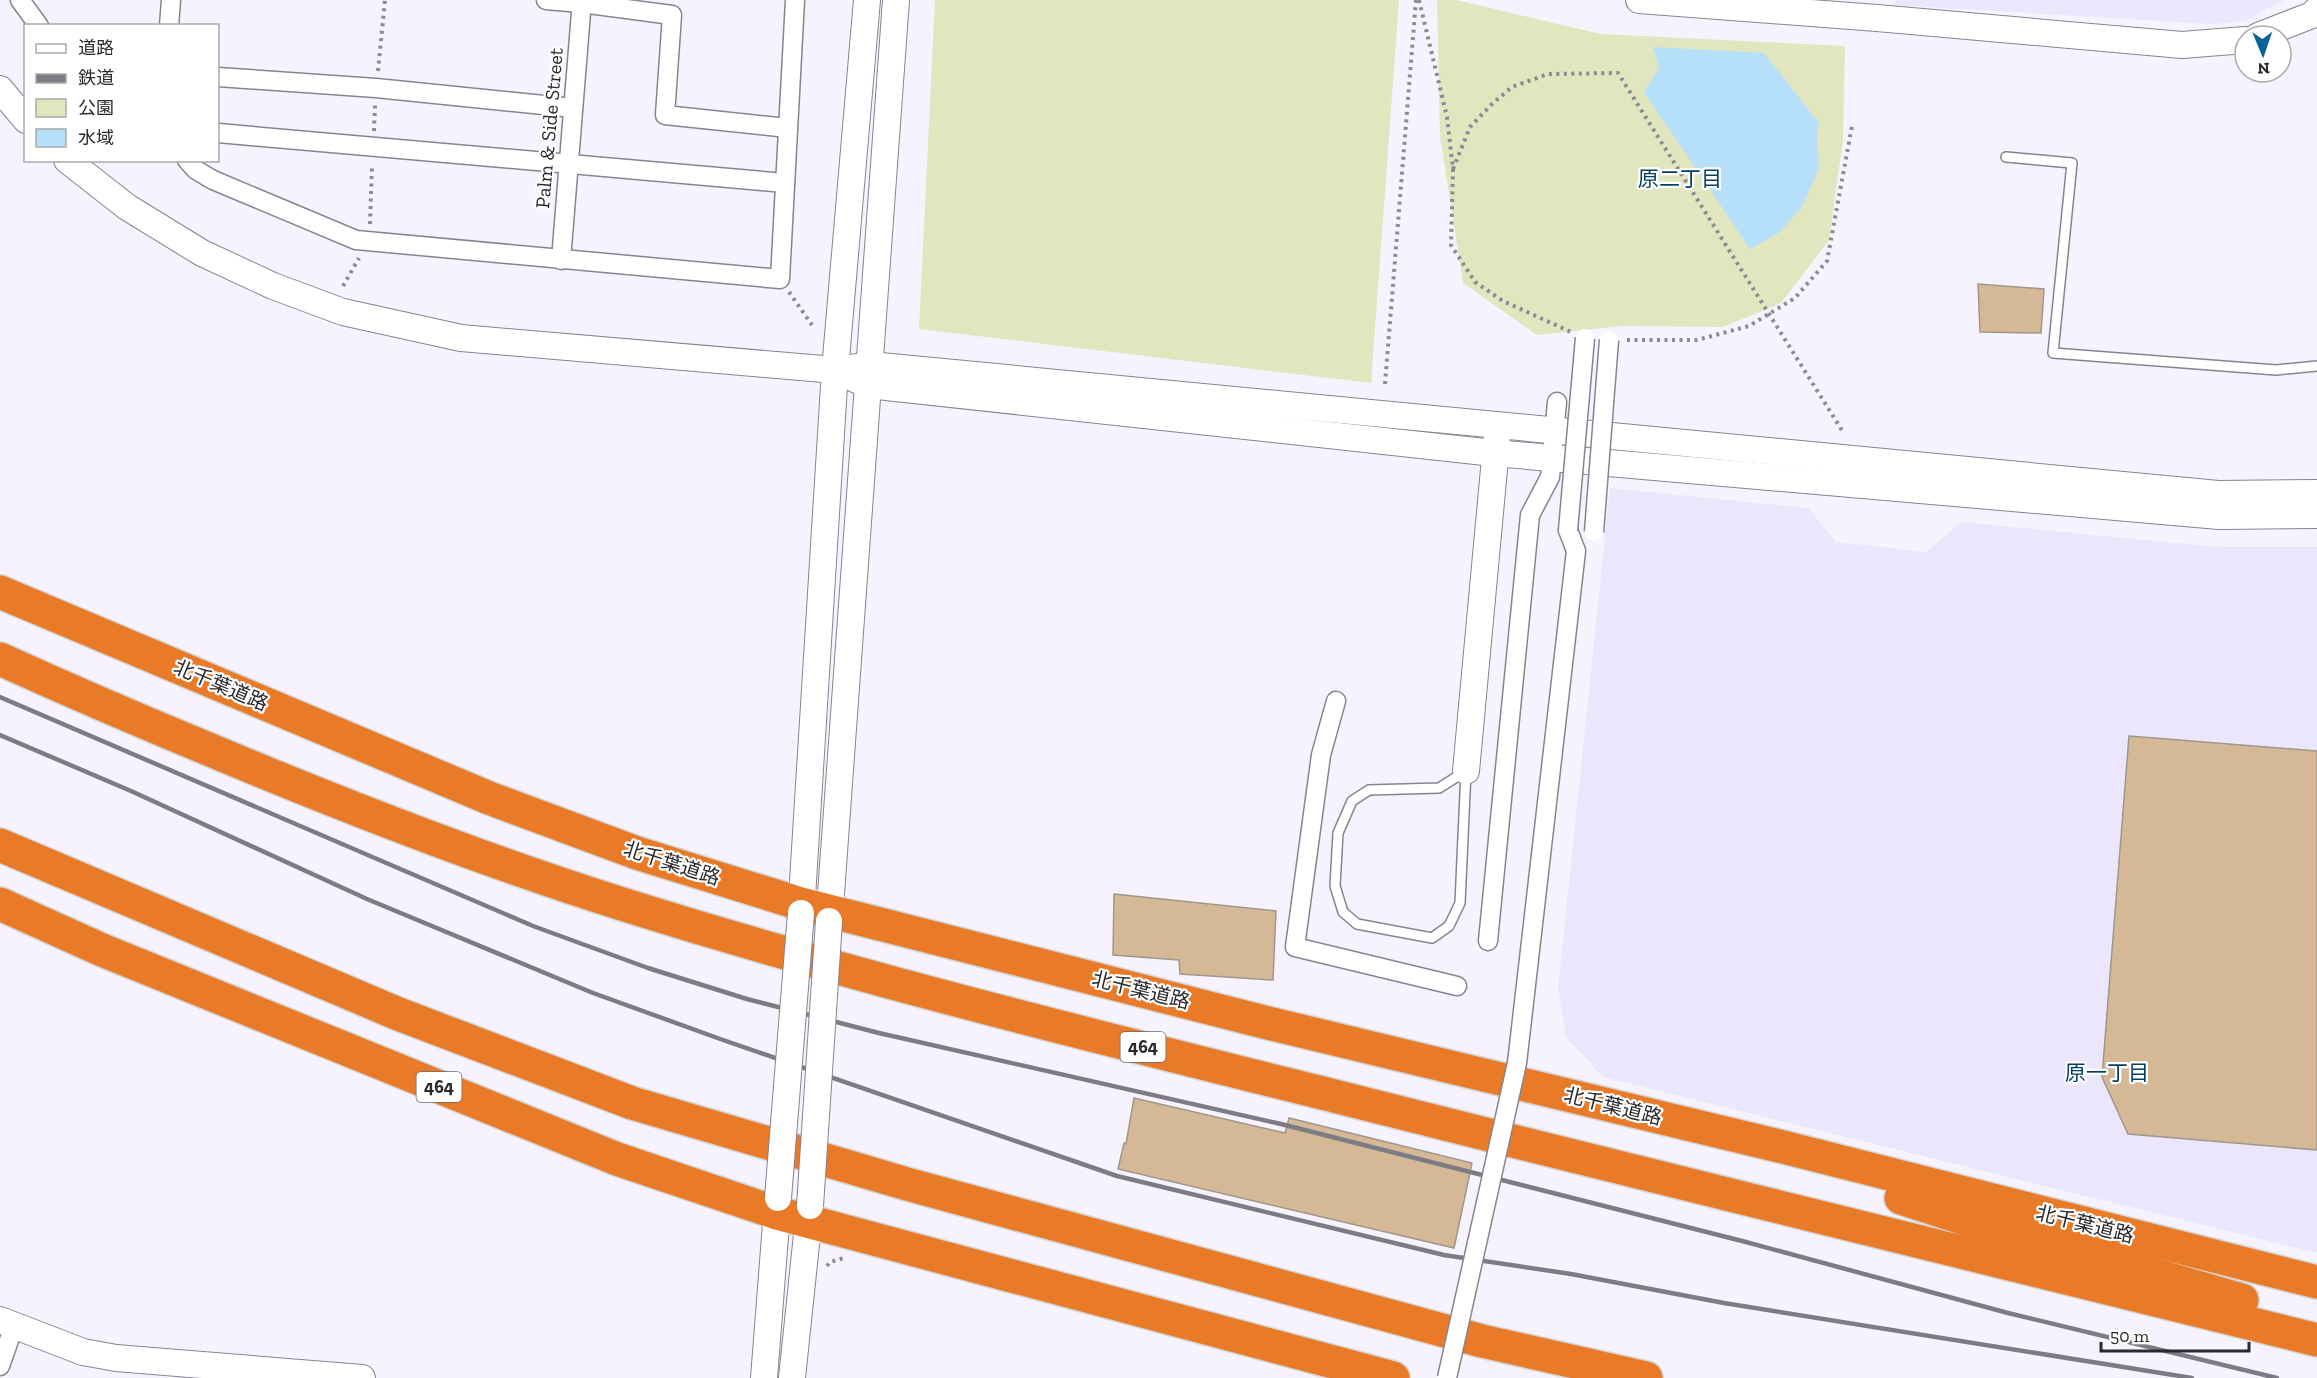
<svg xmlns="http://www.w3.org/2000/svg" width="2317" height="1378" font-family="'Zilla Slab','Noto Sans JP',serif">
<style>
.built{fill:#ebe6fb}
.green{fill:#e1e6bf}
.water{fill:#b6e0f9}
.building{fill:#d5b997;stroke:#a0978b;stroke-width:1.5}
.lines{fill:none;stroke-linecap:round;stroke-linejoin:round}
.lane-casing{stroke:#878390;stroke-width:12}
.street-casing{stroke:#878390;stroke-width:21}
.secondary-casing{stroke:#878390;stroke-width:28}
.highway-casing{stroke:#d4d4d5;stroke-width:36}
.path{stroke:#8c8a92;stroke-width:4;stroke-dasharray:3 4.5;stroke-linecap:butt}
.lane{stroke:#fff;stroke-width:9}
.street{stroke:#fff;stroke-width:18}
.secondary{stroke:#fff;stroke-width:26}
.highway{stroke:#e97a28;stroke-width:33}
.rail{stroke:#7d7b83;stroke-width:4.5}
.street-bridge-casing{stroke:#878390;stroke-width:21;stroke-linecap:butt}
.secondary-bridge-casing{stroke:#878390;stroke-width:28;stroke-linecap:butt}
.path-bridge{stroke:#8c8a92;stroke-width:4;stroke-dasharray:3 4.5;stroke-linecap:butt}
.street-bridge{stroke:#fff;stroke-width:18}
.secondary-bridge{stroke:#fff;stroke-width:26}
.labels{text-anchor:middle;dominant-baseline:central;stroke-width:4.5;stroke-linejoin:round;paint-order:stroke}
.shield{fill:#fff;stroke:#6a696d;stroke-width:1.5}
.shield-label{font-size:18px;font-weight:bold;fill:#2a292e}
.street-label{font-size:20px;fill:#2a292e;stroke:#fff}
.neighbourhood-label{font-size:21px;fill:#034061;stroke:#fff}
</style>
<rect width="100%" height="100%" fill="#f6f3fe"/>
<!-- built -->
<g class="built">
<path d="M 1896,0 L 2284,0 L 2245,21 L 2213,24 L 1895,5 Z"/>
<path d="M 1610,488 L 1808,508 L 1836,542 L 1926,552 L 1961,522 L 2218,547 L 2317,547 L 2317,1253 L 1603,1077 L 1566,1037 L 1558,989 Z"/>
</g>
<!-- green -->
<g class="green">
<path d="M 935,0 L 1399,0 L 1371,383 L 919,329 Z"/>
<path d="M 1437,0 L 1456,0 L 1601,34 L 1845,46 L 1843,140 L 1829,240 L 1781,303 L 1723,327 L 1622,326 L 1537,335 L 1463,283 L 1440,136 Z"/>
</g>
<!-- water -->
<path class="water" d="M 1653,47 L 1764,53 L 1819,123 L 1817,135 L 1819,168 L 1802,207 L 1780,232 L 1750,249 L 1644,92 L 1659,68 Z"/>
<!-- building -->
<g class="building">
<path d="M 1978,284 L 2044,289 L 2041,333 L 1980,332 Z"/>
<path d="M 2129,736 L 2317,751 L 2317,1150 L 2128,1134 L 2102,1077 Z"/>
<path d="M 1114,894 L 1276,911 L 1273,980 L 1180,974 L 1179,960 L 1113,955 Z"/>
<path d="M 1134,1098 L 1285,1133 L 1289,1118 L 1472,1163 L 1454,1248 L 1118,1169 L 1124,1143 L 1126,1144 Z"/>
</g>
<g class="lines">
<defs>
<g id="lane">
<path d="M 2006,157 L 2072,163 L 2053,353 L 2276,370 L 2317,366"/>
<path d="M 1466,771 L 1460,903 L 1449,926 L 1432,938 L 1357,924 L 1343,912 L 1335,886 L 1338,833 L 1352,801 L 1369,790 L 1439,788 Z"/>
</g>
<g id="street">
<path d="M 20,0 L 39,26"/>
<path d="M 546,0 L 581,3 L 672,15 L 665,115 L 788,128"/>
<path d="M 169,26 L 171,0"/>
<path d="M 218,77 L 376,88 L 573,108"/>
<path d="M 218,133 L 785,183"/>
<path d="M 187,160 L 196,170 L 213,180 L 356,240 L 780,279 L 795,0"/>
<path d="M 561,260 L 582,0"/>
<path d="M 1336,701 L 1321,755 L 1295,947 L 1457,986"/>
<path d="M 1488,941 L 1530,515 L 1550,477 L 1557,402"/>
<path d="M 1517,1063 L 1576,551 L 1568,530"/>
<path d="M 0,1366 L 14,1326"/>
</g>
<g id="secondary">
<path d="M 1639,0 L 1877,18 L 2182,45 L 2245,40"/>
<path d="M 2258,36 L 2312,15 L 2317,10"/>
<path d="M 0,89 L 26,120"/>
<path d="M 67,160 L 127,207 L 202,253 L 273,286 L 343,312 L 461,338 L 835,370 L 870,365 L 2218,494 L 2317,493"/>
<path d="M 835,370 L 868,385 L 1494,453 L 2219,516 L 2317,515"/>
<path d="M 1466,771 L 1497,437"/>
<path d="M 801,913 L 835,370 L 867,0"/>
<path d="M 829,921 L 896,0"/>
<path d="M 0,1320 L 83,1352 L 116,1358 L 362,1378"/>
<path d="M 764,1378 L 778,1198"/>
<path d="M 792,1378 L 810,1206"/>
</g>
<g id="highway">
<path d="M 0,592 L 489,798 L 637,853 L 801,904 L 1264,1022 L 1787,1148 L 2317,1282"/>
<path d="M 0,659 C 66,689 133,718 201,746 C 339,804 479,859 622,904 C 857,978 1098,1037 1338,1097 C 1664,1179 1990,1260 2317,1340"/>
<path d="M 0,845 L 396,1013 L 632,1103 L 907,1184 L 1482,1341 L 1646,1378"/>
<path d="M 0,904 L 102,950 L 617,1159 L 777,1213 L 1393,1378"/>
<path d="M 1901,1198 L 1993,1228 L 2242,1300"/>
</g>
</defs>
<!-- lane casing -->
<use href="#lane" class="lane-casing"/>
<!-- street casing -->
<use href="#street" class="street-casing"/>
<!-- secondary casing -->
<use href="#secondary" class="secondary-casing"/>
<!-- highway casing -->
<use href="#highway" class="highway-casing"/>
<!-- path -->
<g class="path">
<path d="M 1419,0 L 1447,117 L 1453,169 L 1451,245 L 1475,282 L 1503,301 L 1571,332"/>
<path d="M 378,71 L 385,0"/>
<path d="M 374,131 L 375,105"/>
<path d="M 1453,169 L 1470,127 L 1492,104 L 1512,87 L 1548,74 L 1618,73 L 1843,432"/>
<path d="M 370,224 L 372,165"/>
<path d="M 343,286 L 359,258"/>
<path d="M 789,292 L 812,325"/>
<path d="M 1385,384 L 1416,0"/>
<path d="M 827,1266 L 830,1262 L 844,1258"/>
</g>
<!-- lane -->
<use href="#lane" class="lane"/>
<!-- street -->
<use href="#street" class="street"/>
<!-- secondary -->
<use href="#secondary" class="secondary"/>
<!-- highway -->
<use href="#highway" class="highway"/>
<!-- rail -->
<g class="rail">
<path d="M 0,697 L 533,926 L 648,968 L 747,999 L 879,1033 L 1281,1124 L 1746,1242 L 2008,1313 L 2277,1378"/>
<path d="M 0,735 L 131,791 L 367,899 L 593,993 L 723,1040 L 1117,1176 L 1444,1255 L 1571,1274 L 1724,1303 L 2192,1378"/>
</g>
<defs>
<g id="street-bridge">
<path d="M 1568,530 L 1585,338"/>
<path d="M 1594,532 L 1609,340"/>
<path d="M 1447,1378 L 1517,1063"/>
</g>
<g id="secondary-bridge">
<path d="M 778,1198 L 801,913"/>
<path d="M 810,1206 L 829,921"/>
</g>
</defs>
<!-- street-bridge casing -->
<use href="#street-bridge" class="street-bridge-casing"/>
<!-- secondary-bridge casing -->
<use href="#secondary-bridge" class="secondary-bridge-casing"/>
<!-- path-bridge -->
<path class="path-bridge" d="M 1627,340 L 1697,340 L 1749,326 L 1795,298 L 1827,261 L 1852,126"/>
<!-- street-bridge -->
<use href="#street-bridge" class="street-bridge"/>
<!-- secondary-bridge -->
<use href="#secondary-bridge" class="secondary-bridge"/>
</g>
<g class="labels">
<!-- shield labels -->
<g class="shield">
<rect x="1120.5" y="1032" width="45" height="30" rx="4.5"/>
<rect x="416.5" y="1072" width="45" height="30" rx="4.5"/>
</g>
<g class="shield-label">
<text x="1143" y="1047">464</text>
<text x="439" y="1087">464</text>
</g>
<!-- street labels -->
<g class="street-label">
<text transform="translate(549 128) rotate(-85)">Palm &amp; Side Street</text>
<text transform="translate(221 685) rotate(23)">北千葉道路</text>
<text transform="translate(672 863) rotate(18)">北千葉道路</text>
<text transform="translate(1141 990) rotate(14)">北千葉道路</text>
<text transform="translate(1613 1106) rotate(14)">北千葉道路</text>
<text transform="translate(2085 1224) rotate(14)">北千葉道路</text>
</g>
<!-- neighbourhood labels -->
<g class="neighbourhood-label">
<text x="1680" y="178">原二丁目</text>
<text x="2107" y="1072">原一丁目</text>
</g>
</g>
<!-- legend -->
<rect x="24" y="24" width="195" height="138" fill="#ffffff" stroke="#aaa9ab" stroke-width="1.5"/>
<rect x="36" y="44" width="30" height="9" fill="#ffffff" stroke="#aaa9ab" stroke-width="1.5"/>
<text x="78" y="54" font-size="18" fill="#2a292e">道路</text>
<rect x="36" y="74" width="30" height="9" fill="#7d7b83" stroke="#aaa9ab" stroke-width="1.5"/>
<text x="78" y="84" font-size="18" fill="#2a292e">鉄道</text>
<rect x="36" y="99" width="30" height="18" fill="#e1e6bf" stroke="#aaa9ab" stroke-width="1.5"/>
<text x="78" y="114" font-size="18" fill="#2a292e">公園</text>
<rect x="36" y="129" width="30" height="18" fill="#b6e0f9" stroke="#aaa9ab" stroke-width="1.5"/>
<text x="78" y="144" font-size="18" fill="#2a292e">水域</text>
<!-- north arrow -->
<g transform="translate(2263 54) rotate(178)"><circle r="28" fill="#ffffff" stroke="#aaa9ab" stroke-width="1.5"/>
<path d="M0-4.5L10 22L0 15L-10 22Z" fill="#076494"/>
<text y="-9" font-size="16" font-weight="bold" text-anchor="middle" fill="#2a292e">N</text>
</g>
<!-- scale -->
<path d="M2101 1342v9h148v-9" fill="none" stroke="#2a292e" stroke-width="3"/>
<text x="2110" y="1342" font-size="18" fill="#2a292e" stroke="#ffffff" stroke-width="4.5" paint-order="stroke">50 m</text>
</svg>
